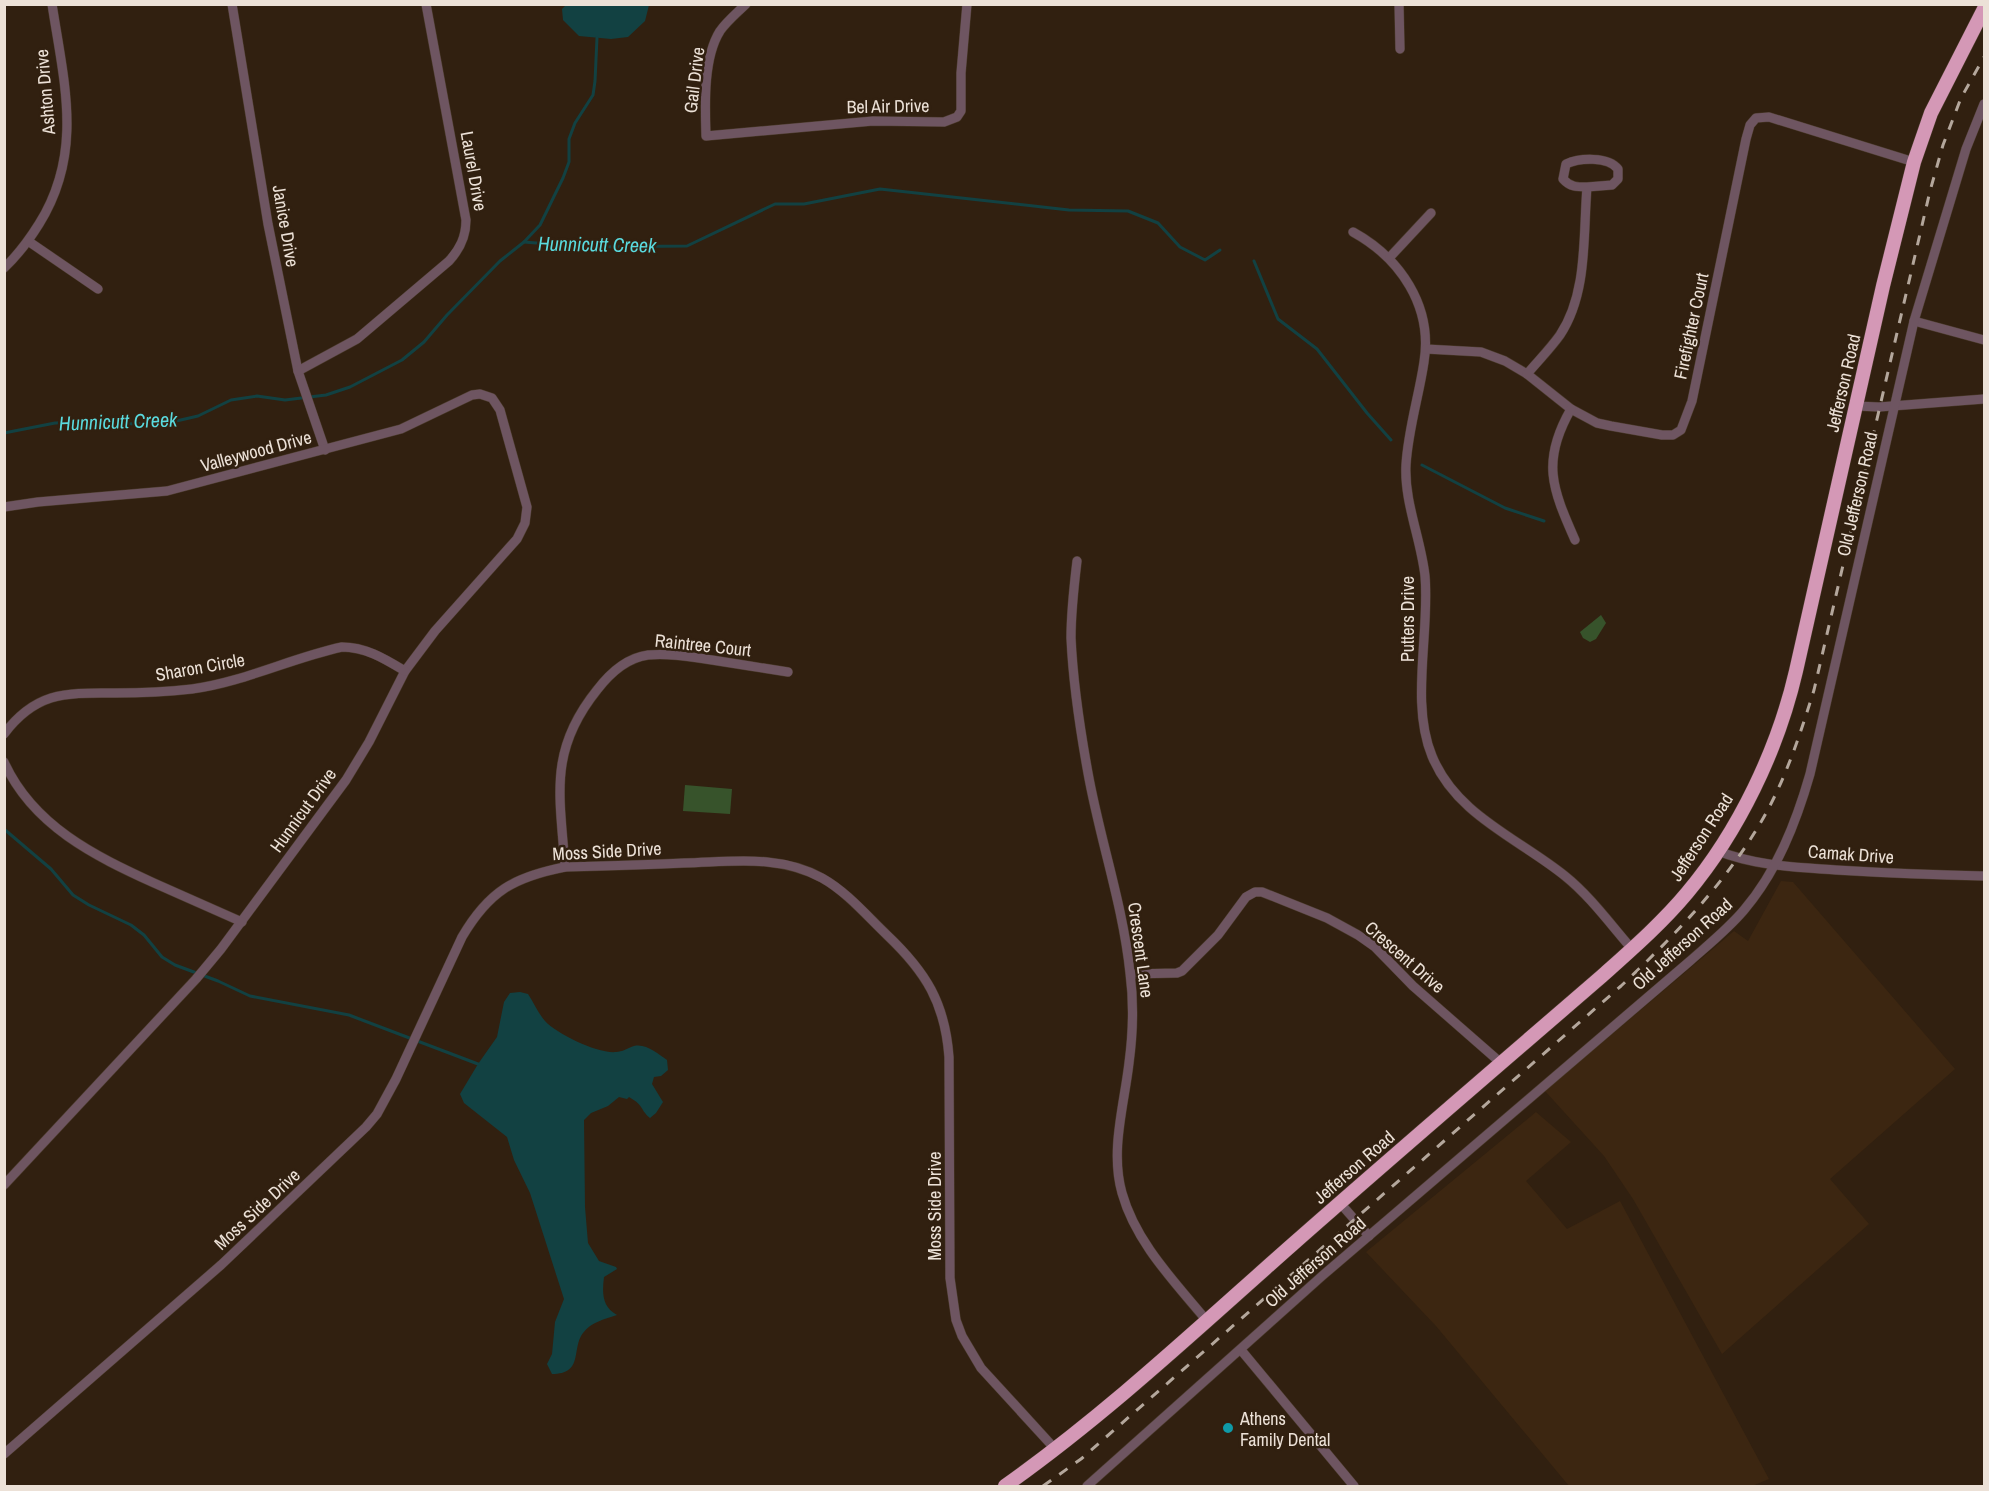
<svg xmlns="http://www.w3.org/2000/svg" width="1989" height="1491" font-family="'Archivo Narrow',sans-serif">
<style>
.built{fill:#3c2611}
.green{fill:#37532b}
.water{fill:#124142}
.lines{fill:none;stroke-linecap:round;stroke-linejoin:round}
.stream{stroke:#124142;stroke-width:3}
.minor-casing{stroke:#4b3b2c;stroke-width:10}
.highway-casing{stroke:#4b3b2c;stroke-width:15}
.minor{stroke:#6e5561;stroke-width:9}
.highway{stroke:#d498b6;stroke-width:14}
.rail{stroke:#b4a79c;stroke-width:3;stroke-dasharray:10 10;stroke-linecap:butt}
.culture-dot{fill:#0f9aa8;stroke:#312010;stroke-width:2}
.labels{text-anchor:middle;dominant-baseline:central;stroke-width:5;stroke-linejoin:round;paint-order:stroke}
.street-label{font-size:18px;fill:#ece1d7;stroke:#312010}
.poi-label{font-size:18px;fill:#ece1d7;stroke:#312010;text-anchor:start}
.water-label{font-size:20px;font-style:italic;fill:#5adade;stroke:#312010}
</style>
<rect width="100%" height="100%" fill="#312010"/>
<!-- built -->
<g class="built">
<path d="M 1781,881 L 1793,882 L 1955,1069 L 1830,1179 L 1869,1224 L 1722,1354 L 1633,1199 L 1604,1156 L 1545,1091 L 1734,931 L 1748,941 Z"/>
<path d="M 1536,1112 L 1571,1142 L 1526,1181 L 1567,1229 L 1620,1201 L 1769,1479 L 1752,1486 L 1569,1486 L 1436,1326 L 1366,1252 Z"/>
</g>
<!-- green -->
<g class="green">
<path d="M 1601,615 L 1606,623 L 1596,639 L 1590,642 L 1583,638 L 1580,632 Z"/>
<path d="M 685,785 L 732,789 L 730,814 L 683,811 Z"/>
</g>
<!-- water -->
<g class="water">
<path d="M 566,5 L 566,4 L 649,5 L 645,21 L 628,37 L 611,39 L 579,36 L 563,20 L 562,9 Z"/>
<path d="M 520,992 L 528,994 C 534,1003 538,1013 545,1021 C 557,1034 598,1054 616,1052 C 622,1052 628,1048 634,1046 C 646,1043 658,1054 667,1060 L 668,1070 L 661,1076 L 654,1077 L 652,1084 L 663,1102 L 656,1113 L 650,1118 C 640,1110 645,1106 629,1097 L 627,1099 L 619,1097 L 608,1106 L 591,1113 L 584,1120 L 585,1207 L 588,1243 L 599,1261 L 616,1267 L 617,1269 L 604,1277 C 602,1293 602,1307 617,1315 C 605,1319 591,1322 583,1333 C 571,1349 584,1374 552,1374 L 547,1364 L 552,1354 L 555,1322 L 564,1299 L 530,1193 L 514,1160 L 507,1137 L 464,1103 L 460,1094 L 478,1064 L 497,1037 L 504,1002 L 510,993 Z"/>
</g>
<g class="lines">
<!-- stream -->
<g class="stream">
<path d="M 524,242 L 586,247 L 687,246 L 775,204 L 804,204 L 880,189 L 1069,210 L 1128,211 L 1158,223 L 1180,247 L 1205,260 L 1220,250"/>
<path d="M 1254,261 L 1278,319 L 1317,349 L 1367,413 L 1391,440"/>
<path d="M 4,433 L 55,423 L 97,422 L 127,424 L 172,422 L 198,416 L 231,400 L 257,396 L 285,400 L 326,395 L 350,387 L 402,360 L 424,342 L 447,315 L 500,261 L 524,242 L 540,225 L 563,178 L 569,162 L 569,139 L 575,123 L 593,95 L 595,81 L 597,38"/>
<path d="M 1422,465 L 1505,508 L 1544,521"/>
<path d="M 4,829 L 51,869 L 73,895 L 89,905 L 131,925 L 144,935 L 162,957 L 175,965 L 218,981 L 250,996 L 349,1015 L 478,1064"/>
</g>
<defs>
<g id="minor">
<path d="M 232,4 L 268,224 L 298,371 L 325,450"/>
<path d="M 746,4 C 737,13 727,21 720,31 C 703,58 705,105 706,136 L 873,121 L 944,122 L 957,117 L 961,111 L 961,73 L 967,4"/>
<path d="M 1399,4 L 1400,49"/>
<path d="M 1353,232 C 1400,258 1433,306 1424,362 C 1419,396 1408,430 1406,465 C 1404,502 1421,539 1425,576 C 1430,633 1410,703 1432,756 C 1456,815 1518,838 1565,876 C 1590,896 1611,925 1632,949"/>
<path d="M 28,241 L 98,289"/>
<path d="M 1390,257 L 1431,213"/>
<path d="M 4,268 C 18,255 29,240 39,224 C 84,152 64,83 52,4"/>
<path d="M 1914,321 L 1984,340"/>
<path d="M 1426,349 L 1481,352 L 1505,361 L 1527,374 L 1571,409 L 1597,423 L 1611,426 L 1662,435 L 1673,435 L 1681,430 L 1692,401 L 1746,139 L 1750,125 L 1756,118 L 1769,117 L 1914,162"/>
<path d="M 298,371 L 357,339 L 449,261 C 460,249 466,237 466,220 L 426,4"/>
<path d="M 1527,374 C 1538,361 1550,349 1560,335 C 1588,293 1583,235 1587,187 L 1612,185 L 1618,179 L 1618,169 C 1608,156 1579,158 1566,164 L 1563,179 C 1570,187 1577,187 1587,187"/>
<path d="M 1856,406 L 1879,407 L 1984,399"/>
<path d="M 1571,409 C 1541,461 1552,488 1575,540"/>
<path d="M 4,507 L 38,502 L 167,491 L 401,429 L 472,395 L 480,394 L 492,398 L 500,410 L 527,507 L 525,523 L 517,539 L 435,631 L 405,671 L 369,742 L 346,780 L 221,949 L 196,979 L 4,1185"/>
<path d="M 1077,561 C 1074,586 1071,612 1071,638 C 1073,682 1080,729 1088,773 C 1100,840 1123,905 1130,973 C 1134,1003 1133,1033 1129,1063 C 1124,1106 1110,1151 1122,1193 C 1136,1243 1175,1282 1207,1321"/>
<path d="M 4,734 C 16,718 32,704 51,698 C 71,692 94,693 115,693 C 141,693 166,692 192,689 C 244,682 291,658 342,647 C 366,647 385,659 405,671"/>
<path d="M 4,762 C 33,826 95,856 154,883 C 184,896 213,909 242,922"/>
<path d="M 1718,851 C 1756,866 1796,867 1836,870 C 1886,873 1935,875 1984,876"/>
<path d="M 565,867 C 560,795 548,751 597,690 C 610,673 626,658 648,655 C 669,653 691,657 712,660 C 737,664 763,668 788,672"/>
<path d="M 1131,974 L 1177,973 L 1182,971 L 1218,935 L 1246,897 L 1255,892 L 1262,892 L 1327,918 L 1358,935 L 1375,947 L 1413,986 L 1501,1063"/>
<path d="M 1340,1203 L 1369,1236"/>
<path d="M 1241,1350 L 1354,1486"/>
<path d="M 4,1454 L 221,1265 L 366,1127 L 377,1114 L 396,1079 L 462,937 C 489,891 514,877 565,867 C 605,866 644,865 684,863 C 731,862 779,854 822,878 C 847,892 867,916 887,935 C 926,972 945,1003 949,1057 L 950,1278 L 956,1320 L 962,1336 L 981,1368 L 1056,1450"/>
<path d="M 1087,1486 L 1322,1276 L 1690,961 C 1708,945 1728,929 1744,910 C 1777,871 1796,823 1810,774 L 1914,321 L 1966,149 L 1984,104"/>
</g>
<path id="highway" d="M 1005,1486 C 1108,1413 1199,1327 1293,1244 C 1395,1154 1499,1065 1602,976 C 1631,950 1662,923 1687,893 C 1739,831 1778,749 1796,671 L 1883,286 L 1914,162 L 1931,113 L 1984,9"/>
</defs>
<!-- minor casing -->
<use href="#minor" class="minor-casing"/>
<!-- highway casing -->
<use href="#highway" class="highway-casing"/>
<!-- minor -->
<use href="#minor" class="minor"/>
<!-- highway -->
<use href="#highway" class="highway"/>
<!-- rail -->
<path class="rail" d="M 1043,1486 L 1081,1459 L 1621,986 C 1673,937 1724,885 1761,822 C 1785,781 1800,735 1814,690 L 1930,191 L 1943,145 L 1961,98 L 1984,57"/>
</g>
<!-- markers -->
<circle class="culture-dot" cx="1228" cy="1428" r="6"/>
<g class="labels">
<!-- street labels -->
<g class="street-label">
<text transform="translate(694 80) rotate(-83)">Gail Drive</text>
<text transform="translate(45 92) rotate(-95)">Ashton Drive</text>
<text transform="translate(888 106) rotate(-1)">Bel Air Drive</text>
<text transform="translate(474 171) rotate(80)">Laurel Drive</text>
<text transform="translate(286 226) rotate(80)">Janice Drive</text>
<text transform="translate(1691 326) rotate(-78)">Firefighter Court</text>
<text transform="translate(1843 383) rotate(-77)">Jefferson Road</text>
<text transform="translate(256 451) rotate(-15)">Valleywood Drive</text>
<text transform="translate(1857 494) rotate(-77)">Old Jefferson Road</text>
<text transform="translate(1407 619) rotate(-90)">Putters Drive</text>
<text transform="translate(703 645) rotate(6)">Raintree Court</text>
<text transform="translate(200 667) rotate(-10)">Sharon Circle</text>
<text transform="translate(303 810) rotate(-54)">Hunnicut Drive</text>
<text transform="translate(1701 837) rotate(-57)">Jefferson Road</text>
<text transform="translate(607 851) rotate(-3)">Moss Side Drive</text>
<text transform="translate(1851 854) rotate(4)">Camak Drive</text>
<text transform="translate(1682 944) rotate(-42)">Old Jefferson Road</text>
<text transform="translate(1141 950) rotate(82)">Crescent Lane</text>
<text transform="translate(1405 957) rotate(41)">Crescent Drive</text>
<text transform="translate(1354 1167) rotate(-41)">Jefferson Road</text>
<text transform="translate(934 1206) rotate(-90)">Moss Side Drive</text>
<text transform="translate(257 1209) rotate(-43)">Moss Side Drive</text>
<text transform="translate(1315 1262) rotate(-41)">Old Jefferson Road</text>
</g>
<!-- poi labels -->
<g class="poi-label">
<text x="1240" y="1418">Athens<tspan x="1240" dy="21">Family Dental</tspan></text>
</g>
<!-- water labels -->
<g class="water-label">
<text transform="translate(597 244) rotate(1)">Hunnicutt Creek</text>
<text transform="translate(118 421) rotate(-2)">Hunnicutt Creek</text>
</g>
</g>
<!-- border -->
<rect width="1989" height="1491" fill="none" stroke="#ece1d7" stroke-width="12"/>
</svg>
